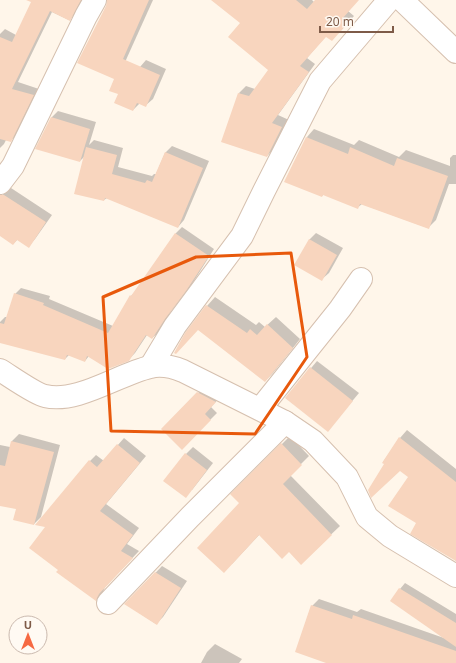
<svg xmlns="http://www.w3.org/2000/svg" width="456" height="663" font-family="'Noto Sans',sans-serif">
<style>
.shadow{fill:#0003}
.building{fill:#f8d5be}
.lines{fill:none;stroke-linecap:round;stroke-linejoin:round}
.minor-casing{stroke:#d6c0af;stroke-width:24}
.minor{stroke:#fff;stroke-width:22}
.marked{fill:none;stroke:#e8590c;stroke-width:3;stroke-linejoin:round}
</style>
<rect width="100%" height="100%" fill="#fff6ea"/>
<!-- shadow -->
<g class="shadow">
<path d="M 34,0 L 83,0 L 76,13 L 69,20 L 52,12 L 18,82 L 39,89 L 17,135 L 10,141 L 6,140 L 4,144 L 0,148 L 0,34 L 5,29 L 16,35 Z"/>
<path d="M 110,0 L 153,0 L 121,71 Z"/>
<path d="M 212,0 L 312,0 L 314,2 L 316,0 L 358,0 L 348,11 L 354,16 L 339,33 L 326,36 L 307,58 L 315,64 L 278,115 L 289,120 L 274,149 L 267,156 L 239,93 L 246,86 L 255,89 L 269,70 L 242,23 Z"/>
<path d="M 146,60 L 166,69 L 153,99 L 146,105 L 140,103 L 133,110 L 140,67 Z"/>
<path d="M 58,111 L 96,122 L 89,145 L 94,140 L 123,148 L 118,167 L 152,176 L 154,174 L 156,174 L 165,153 L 172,146 L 209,161 L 184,220 L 178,227 L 107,198 L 104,200 L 84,157 L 80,161 L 51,118 Z"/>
<path d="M 314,129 L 354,145 L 359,140 L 399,157 L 406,150 L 450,166 L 450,158 L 453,155 L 456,155 L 456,184 L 449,184 L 436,220 L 428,228 L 362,204 L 357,208 L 324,194 L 322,196 L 307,137 Z"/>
<path d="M 11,188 L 52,215 L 35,239 L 29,246 L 18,239 L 13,244 L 0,235 L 0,198 L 8,189 Z"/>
<path d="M 182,227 L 214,249 L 192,284 L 171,311 L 159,332 L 152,338 L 147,335 L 135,353 L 128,360 L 89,356 L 85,361 L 69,355 L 65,359 L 0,342 L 0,322 L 5,317 L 7,317 L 15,294 L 21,288 L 50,296 L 49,299 L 113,326 L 131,296 L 137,290 L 176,233 Z"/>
<path d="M 316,233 L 343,248 L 329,273 L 322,279 L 309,240 Z"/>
<path d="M 215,297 L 256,325 L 259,322 L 265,327 L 276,317 L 300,339 L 273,373 L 265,381 L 207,306 Z"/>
<path d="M 317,361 L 359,393 L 328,430 L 286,398 Z"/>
<path d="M 205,386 L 222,395 L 211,407 L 217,413 L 182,448 L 163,429 Z"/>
<path d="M 407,430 L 456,469 L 456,561 L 418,523 L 409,477 L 400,469 L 383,462 L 400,438 Z"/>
<path d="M 19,434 L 60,445 L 41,517 L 34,524 L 17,508 L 0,505 L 0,445 L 10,447 L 12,441 Z"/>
<path d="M 290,436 L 309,456 L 290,475 L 340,526 L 301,563 L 289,551 L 260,534 L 232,564 L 240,503 L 232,494 Z"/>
<path d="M 124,438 L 146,456 L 106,504 L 139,528 L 127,544 L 139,551 L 105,587 L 102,594 L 96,600 L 59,570 L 46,527 L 90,461 L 96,455 L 104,461 Z"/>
<path d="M 193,447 L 213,463 L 192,490 L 186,454 Z"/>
<path d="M 162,566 L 187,581 L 163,617 L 156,624 L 126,604 Z"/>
<path d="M 405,583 L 456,614 L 456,663 L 329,663 L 312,606 L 319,599 L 357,612 L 361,609 L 444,638 L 400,589 Z"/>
<path d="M 215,644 L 242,659 L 239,663 L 201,663 L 207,652 Z"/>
</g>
<!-- building -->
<g class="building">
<path d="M 26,0 L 81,0 L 70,21 L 50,11 L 12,89 L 34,95 L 11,142 L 0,139 L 0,37 L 12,42 L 31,2 Z"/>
<path d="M 107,0 L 149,0 L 123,59 L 160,75 L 146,107 L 137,103 L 133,111 L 114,103 L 118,94 L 109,91 L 114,79 L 77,63 L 106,6 Z"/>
<path d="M 211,0 L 296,0 L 307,9 L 315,0 L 359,0 L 342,19 L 347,24 L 332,41 L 326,37 L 300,66 L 309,72 L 272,123 L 282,127 L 267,157 L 221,142 L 238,93 L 249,96 L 268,70 L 228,37 L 240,23 Z"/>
<path d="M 51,117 L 90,129 L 80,162 L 35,149 Z"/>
<path d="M 306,137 L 348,154 L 350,147 L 394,166 L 397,158 L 448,176 L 429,229 L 360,204 L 358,209 L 323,195 L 322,197 L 284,182 Z"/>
<path d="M 86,147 L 117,155 L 112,174 L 145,183 L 147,180 L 152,182 L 165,152 L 203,168 L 178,228 L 105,198 L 104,201 L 74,194 Z"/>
<path d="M 0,195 L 4,195 L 46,222 L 29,248 L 17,240 L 13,245 L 0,236 Z"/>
<path d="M 175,233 L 209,256 L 186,291 L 165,319 L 152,339 L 146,335 L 129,361 L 108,369 L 87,356 L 85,362 L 67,355 L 65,360 L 0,343 L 0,323 L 4,324 L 14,293 L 44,303 L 43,305 L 108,333 L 130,295 L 131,296 Z"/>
<path d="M 309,239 L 337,255 L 322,281 L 294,265 Z"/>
<path d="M 206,305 L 247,333 L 250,329 L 257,335 L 267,324 L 293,348 L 265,382 L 198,330 L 176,354 L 174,353 L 185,333 Z"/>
<path d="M 310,367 L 353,401 L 328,432 L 285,398 Z"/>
<path d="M 197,392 L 216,402 L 205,414 L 211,420 L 182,450 L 161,429 Z"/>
<path d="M 399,437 L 456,482 L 456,561 L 410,534 L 416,523 L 388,506 L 408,477 L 400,471 L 371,498 L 368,490 L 384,464 L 382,463 Z"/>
<path d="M 11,441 L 54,452 L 34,525 L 13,520 L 16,509 L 0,506 L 0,465 L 5,466 Z"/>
<path d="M 281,443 L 302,465 L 283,484 L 332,535 L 301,565 L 289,552 L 282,559 L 259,535 L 224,573 L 197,548 L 239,503 L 230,494 Z"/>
<path d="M 117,444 L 140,463 L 100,511 L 133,535 L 121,551 L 133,558 L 99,594 L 96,601 L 56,572 L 58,570 L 29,548 L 45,527 L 35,525 L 89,460 L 97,467 Z"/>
<path d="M 185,453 L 207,470 L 186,498 L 163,481 Z"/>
<path d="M 155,572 L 181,588 L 157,625 L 124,604 Z"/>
<path d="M 399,588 L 456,623 L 456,647 L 390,601 Z"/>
<path d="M 311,605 L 352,619 L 353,615 L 456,651 L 456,663 L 326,663 L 295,652 Z"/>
</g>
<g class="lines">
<defs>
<g id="minor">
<path d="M 402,0 L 456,52"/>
<path d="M 0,183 L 13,166 L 86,16 L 95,0"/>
<path d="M 151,366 L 175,326 L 242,236 L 264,191 L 320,81 L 389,0"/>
<path d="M 0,370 C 10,376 35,394 45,396 C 77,404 119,374 150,367 C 162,364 173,367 183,371 L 285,422"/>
<path d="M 260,409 L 340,309 L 361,279"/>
<path d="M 108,603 L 190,517 L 285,422 L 313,441 L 347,477 L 367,517 L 390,536 L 456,576"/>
</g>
</defs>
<!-- minor casing -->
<use href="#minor" class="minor-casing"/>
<!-- minor -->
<use href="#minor" class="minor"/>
</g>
<!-- marked area -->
<path class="marked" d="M 291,253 L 307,357 L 255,434 L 111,431 L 103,297 L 196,257 Z"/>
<!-- north arrow -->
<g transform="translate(28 635)"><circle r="19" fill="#fffaf3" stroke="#cbbaaf"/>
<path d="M0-3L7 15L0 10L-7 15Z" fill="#f66942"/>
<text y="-6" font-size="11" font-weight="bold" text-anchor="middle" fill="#7e5b48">U</text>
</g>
<!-- scale -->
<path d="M320 26v6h73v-6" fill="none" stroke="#7e5b48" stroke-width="2"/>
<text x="326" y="26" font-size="12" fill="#7e5b48" stroke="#fffaf3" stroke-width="3" paint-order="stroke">20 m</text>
</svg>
